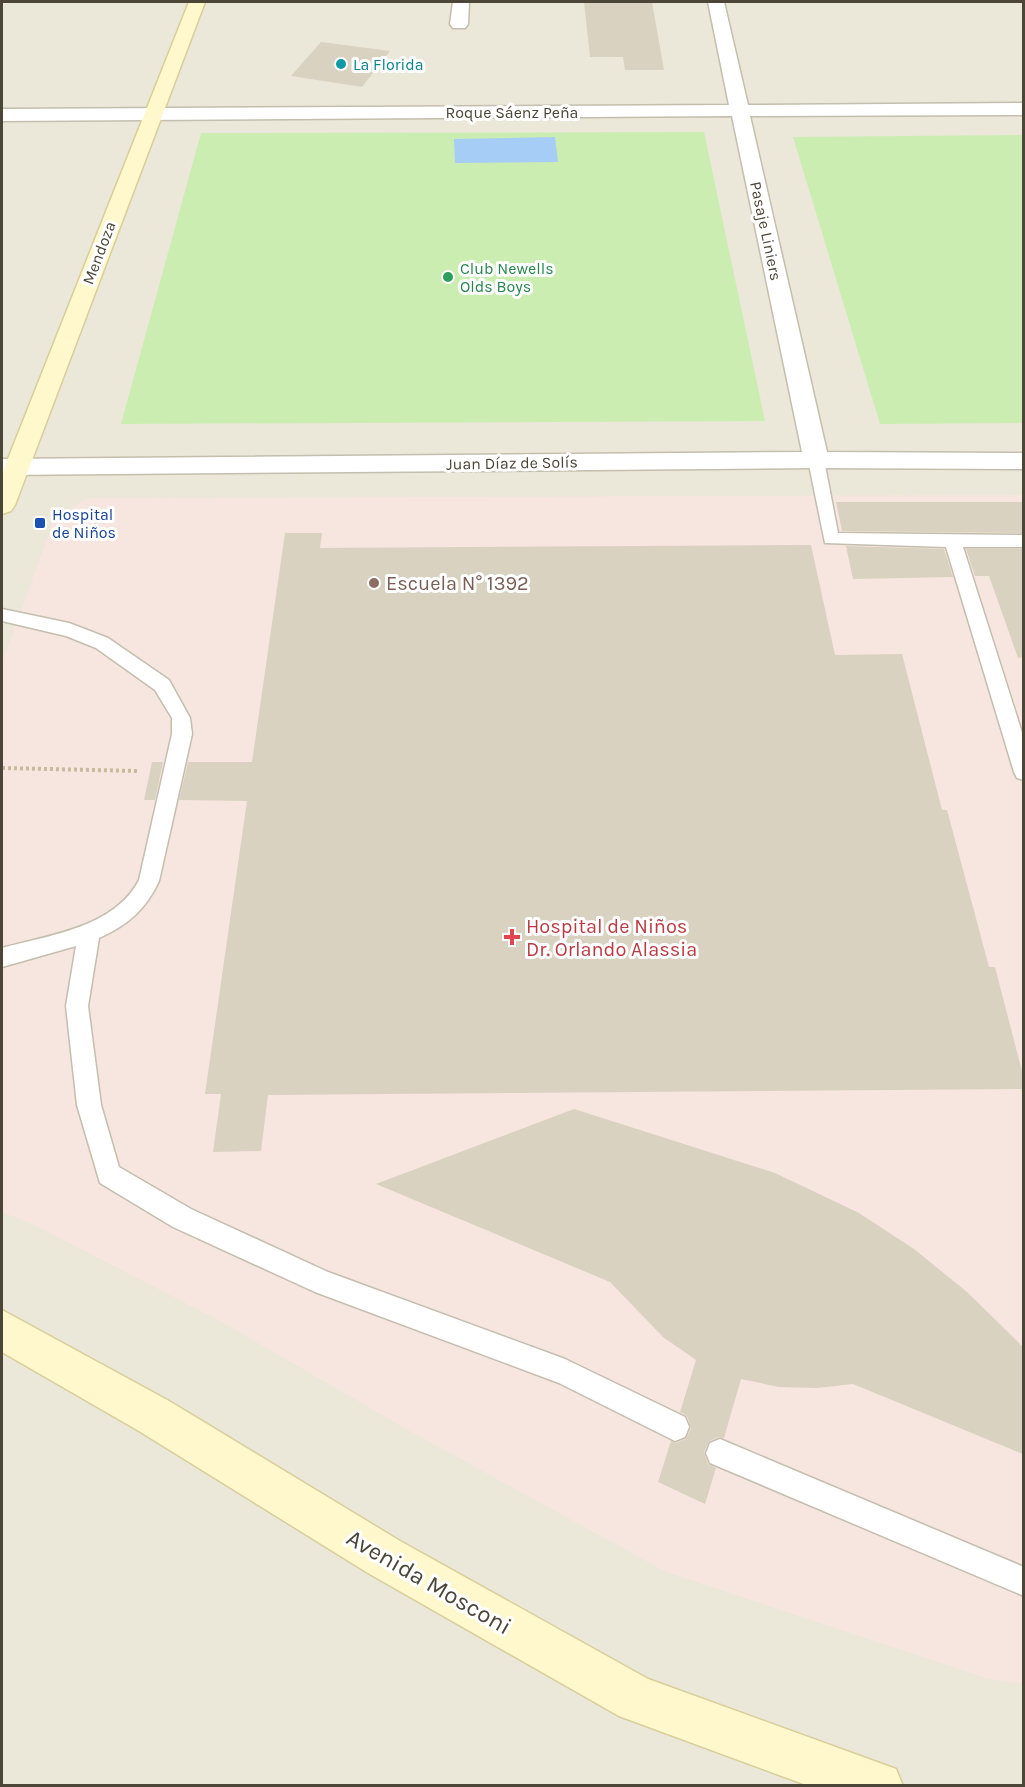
<svg xmlns="http://www.w3.org/2000/svg" width="1025" height="1787" font-family="Karla,sans-serif">
<style>
.residential{fill:#ebe7d9}
.medical{fill:#f7e5df}
.green{fill:#ccedb2}
.water{fill:#a5cdf6}
.building{fill:#d9d2c0}
.lines{fill:none;stroke-linecap:round;stroke-linejoin:round}
.lane-casing{stroke:#c3bead;stroke-width:3}
.street-casing{stroke:#c3bead;stroke-width:3}
.secondary-casing{stroke:#d9ce99;stroke-width:3}
.path{stroke:#c6bc9d;stroke-width:4;stroke-dasharray:3 3;stroke-linecap:butt}
.lane{fill:#fff;fill-rule:evenodd}
.street{fill:#fff;fill-rule:evenodd}
.secondary{fill:#fff8cd;fill-rule:evenodd}
.culture-dot{fill:#0f9aa8;stroke:#fff;stroke-width:2}
.leisure-dot{fill:#2e9e5b;stroke:#fff;stroke-width:2}
.transit-dot{fill:#1a4fb4;stroke:#fff;stroke-width:2}
.education-dot{fill:#8d6e63;stroke:#fff;stroke-width:2}
.health-dot{fill:#e0444e;stroke:#fff;stroke-width:2}
.labels{text-anchor:middle;dominant-baseline:central;stroke-width:6;stroke-linejoin:round;paint-order:stroke}
.far-culture-label{font-size:16px;fill:#0d838f;stroke:#fff;text-anchor:start}
.far-street-label{font-size:16px;fill:#4c4638;stroke:#fff}
.far-leisure-label{font-size:16px;fill:#27864d;stroke:#fff;text-anchor:start}
.far-transit-label{font-size:16px;fill:#164399;stroke:#fff;text-anchor:start}
.education-label{font-size:20px;fill:#785e54;stroke:#fff;text-anchor:start}
.health-label{font-size:20px;fill:#be3a42;stroke:#fff;text-anchor:start}
.near-street-label{font-size:24px;fill:#4c4638;stroke:#fff}
</style>
<rect width="100%" height="100%" fill="#f6f4eb"/>
<!-- residential -->
<rect class="residential" x="2" y="2" width="1021" height="1783"/>
<!-- medical -->
<path class="medical" d="M 1023,495 L 1023,1684 L 988,1679 L 666,1572 L 406,1429 L 220,1321 L 34,1225 L 2,1212 L 2,663 L 54,519 L 88,498 Z"/>
<!-- green -->
<g class="green">
<path d="M 704,132 L 765,421 L 121,424 L 201,133 Z"/>
<path d="M 1023,135 L 1023,423 L 880,424 L 793,137 Z"/>
</g>
<!-- water -->
<path class="water" d="M 555,137 L 558,162 L 455,163 L 454,139 Z"/>
<!-- building -->
<g class="building">
<path d="M 584,2 L 652,2 L 664,70 L 625,70 L 623,57 L 590,57 Z"/>
<path d="M 321,42 L 390,51 L 362,87 L 291,76 Z"/>
<path d="M 836,502 L 1023,502 L 1023,533 L 842,531 Z"/>
<path d="M 285,533 L 322,533 L 320,548 L 811,545 L 835,655 L 902,654 L 942,810 L 947,810 L 989,967 L 995,967 L 1023,1075 L 1023,1089 L 268,1095 L 261,1151 L 213,1152 L 221,1094 L 205,1094 L 247,801 L 179,800 L 188,762 L 252,762 Z"/>
<path d="M 846,546 L 944,549 L 953,577 L 853,579 Z"/>
<path d="M 966,549 L 1023,549 L 1023,657 L 1018,658 L 989,576 L 975,576 Z"/>
<path d="M 152,762 L 163,762 L 155,800 L 144,800 Z"/>
<path d="M 574,1109 L 775,1173 L 859,1213 L 914,1249 L 967,1292 L 1023,1347 L 1023,1454 L 853,1384 L 817,1388 L 779,1387 L 741,1379 L 724,1438 L 719,1437 L 709,1441 L 704,1452 L 708,1464 L 716,1468 L 705,1504 L 658,1482 L 671,1441 L 676,1443 L 686,1439 L 691,1428 L 687,1416 L 680,1412 L 696,1360 L 663,1337 L 610,1282 L 376,1184 Z"/>
</g>
<g class="lines">
<defs>
<g id="lane">
<path d="M 816,455 L 822,456 L 824,460 L 838,533 L 1024,535 L 1024,547 L 963,547 L 1024,739 L 1024,780 L 1017,778 L 1014,772 L 946,547 L 825,543 L 808,460 L 810,456 Z"/>
<path d="M 2,609 L 69,623 L 108,638 L 169,680 L 190,718 L 192,734 L 159,881 C 146,909 128,925 99,938 L 88,1006 L 101,1105 L 119,1167 L 191,1209 L 328,1272 L 565,1359 L 685,1417 L 689,1427 L 685,1437 L 675,1441 L 559,1383 L 315,1292 L 173,1227 L 100,1183 L 77,1105 L 66,1006 L 76,946 L 2,967 L 2,948 C 49,935 114,928 139,880 L 172,734 L 172,718 L 155,690 L 96,648 L 66,636 L 2,621 Z"/>
<path d="M 720,1439 L 1024,1567 L 1024,1596 L 710,1463 L 706,1453 L 710,1443 Z"/>
</g>
<g id="street">
<path d="M 453,2 L 469,2 L 468,24 L 465,28 L 453,28 L 450,24 Z"/>
<path d="M 708,2 L 724,2 L 748,105 L 1024,103 L 1024,115 L 750,116 L 827,452 L 1024,453 L 1024,469 L 816,468 L 2,475 L 2,459 L 802,452 L 732,116 L 2,121 L 2,109 L 729,105 Z"/>
</g>
<g id="secondary">
<path d="M 189,2 L 205,2 L 15,505 L 11,511 L 2,514 L 2,474 Z"/>
<path d="M 2,1310 L 169,1401 L 400,1541 L 648,1679 L 896,1769 L 903,1786 L 809,1786 L 619,1716 L 368,1573 L 139,1431 L 2,1352 Z"/>
</g>
</defs>
<!-- lane casing -->
<use href="#lane" class="lane-casing"/>
<!-- street casing -->
<use href="#street" class="street-casing"/>
<!-- secondary casing -->
<use href="#secondary" class="secondary-casing"/>
<!-- path -->
<path class="path" d="M 2,768 L 139,771"/>
<!-- lane -->
<use href="#lane" class="lane"/>
<!-- street -->
<use href="#street" class="street"/>
<!-- secondary -->
<use href="#secondary" class="secondary"/>
</g>
<!-- markers -->
<circle class="culture-dot" cx="341" cy="64" r="6"/>
<circle class="leisure-dot" cx="448" cy="277" r="6"/>
<rect class="transit-dot" x="34" y="517" width="12" height="12" rx="3"/>
<circle class="education-dot" cx="374" cy="583" r="6"/>
<path class="health-dot" d="M509 928h6v6h6v6h-6v6h-6v-6h-6v-6h6z"/>
<g class="labels">
<!-- far-culture labels -->
<g class="far-culture-label">
<text x="353" y="64">La Florida</text>
</g>
<!-- far-street labels -->
<g class="far-street-label">
<text x="512" y="112">Roque Sáenz Peña</text>
<text transform="translate(766 231) rotate(78)">Pasaje Liniers</text>
<text transform="translate(99 253) rotate(-69)">Mendoza</text>
<text transform="translate(512 463) rotate(-1)">Juan Díaz de Solís</text>
</g>
<!-- far-leisure labels -->
<g class="far-leisure-label">
<text x="460" y="268">Club Newells<tspan x="460" dy="18">Olds Boys</tspan></text>
</g>
<!-- far-transit labels -->
<g class="far-transit-label">
<text x="52" y="514">Hospital<tspan x="52" dy="18">de Niños</tspan></text>
</g>
<!-- education labels -->
<g class="education-label">
<text x="386" y="583">Escuela N° 1392</text>
</g>
<!-- health labels -->
<g class="health-label">
<text x="526" y="926">Hospital de Niños<tspan x="526" dy="23">Dr. Orlando Alassia</tspan></text>
</g>
<!-- near-street labels -->
<g class="near-street-label">
<text transform="translate(429 1582) rotate(30)">Avenida Mosconi</text>
</g>
</g>
<!-- border -->
<rect width="1025" height="1787" fill="none" stroke="#4c4638" stroke-width="6"/>
</svg>
